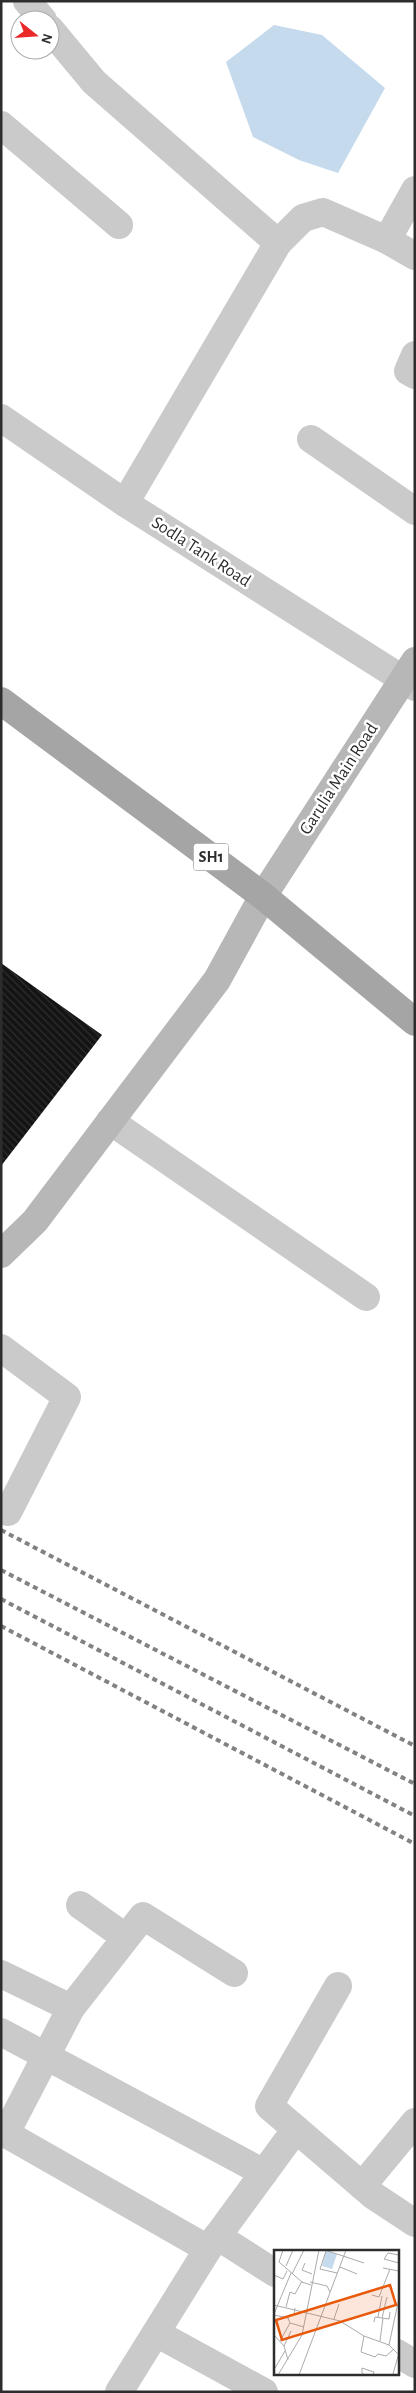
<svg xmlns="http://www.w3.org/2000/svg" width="416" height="2393" font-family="'Alegreya Sans',sans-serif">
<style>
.water{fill:#c5daec}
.building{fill:url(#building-back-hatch)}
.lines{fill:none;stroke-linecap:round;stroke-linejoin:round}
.street{stroke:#cacaca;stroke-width:28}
.secondary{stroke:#b7b7b7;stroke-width:28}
.primary{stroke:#a5a5a5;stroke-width:28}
.rail{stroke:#828282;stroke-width:4;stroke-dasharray:5 4;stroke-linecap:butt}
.labels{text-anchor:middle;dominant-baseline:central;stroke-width:5;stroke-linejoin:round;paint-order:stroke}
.shield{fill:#fff;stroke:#6c6c6c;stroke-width:1}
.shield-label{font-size:16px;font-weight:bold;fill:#2d2d2d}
.street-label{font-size:18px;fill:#2d2d2d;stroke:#fff}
.inset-road{fill:none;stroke:#ababab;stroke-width:1}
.view{fill:#e8590c;fill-opacity:0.15;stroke:#e8590c;stroke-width:2.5}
.inset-edge{fill:none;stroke:#2d2d2d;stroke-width:2.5}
</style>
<defs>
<pattern id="building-back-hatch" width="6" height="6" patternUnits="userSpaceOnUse" patternTransform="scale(1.25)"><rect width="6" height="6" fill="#141414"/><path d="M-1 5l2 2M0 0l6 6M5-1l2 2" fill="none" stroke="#2e2e2e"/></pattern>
</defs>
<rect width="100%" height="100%" fill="#fff"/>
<!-- water -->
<path class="water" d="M 274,25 L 322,35 L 385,88 L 338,173 L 299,160 L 253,137 L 226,62 Z"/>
<!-- building -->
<path class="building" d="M 1,963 L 102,1035 L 1,1166 Z"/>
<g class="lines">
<!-- street -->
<g class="street">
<path d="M 27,1 L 43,20"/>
<path d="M 50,29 L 94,82 L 278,243"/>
<path d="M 1,125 L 119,225"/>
<path d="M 415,190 L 387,240 L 415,256"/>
<path d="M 415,355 L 408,371 L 415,375"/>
<path d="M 1,418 L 125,503 L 415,687"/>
<path d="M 311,439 L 415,511"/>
<path d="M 125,503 L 278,243 L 303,218 L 323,212 L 387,240"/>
<path d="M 110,1121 L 366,1297"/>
<path d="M 1,1348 L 67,1397 L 8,1512"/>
<path d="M 80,1905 L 125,1937"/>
<path d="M 1,1974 L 71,2008"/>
<path d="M 338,1986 L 269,2106 L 374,2196 L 415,2223"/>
<path d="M 1,2032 L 264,2173"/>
<path d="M 1,2131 L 208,2249"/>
<path d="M 6,2133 L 71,2008 L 143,1916 L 234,1973"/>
<path d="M 362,2186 L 415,2122"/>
<path d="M 217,2236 L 275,2273"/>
<path d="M 156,2333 L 264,2392"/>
<path d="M 397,2353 L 415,2364"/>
<path d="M 119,2392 L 208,2249 L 296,2129"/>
</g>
<!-- secondary -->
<path class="secondary" d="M 1,1254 L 35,1221 L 217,980 L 263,896 L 415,661"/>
<!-- primary -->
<path class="primary" d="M 1,701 L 263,896 L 415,1022"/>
<!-- rail -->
<g class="rail">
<path d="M 1,1530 L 415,1746"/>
<path d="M 1,1570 L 415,1784"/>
<path d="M 1,1599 L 415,1816"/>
<path d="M 1,1626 L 415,1844"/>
</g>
</g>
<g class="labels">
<!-- shield labels -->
<rect class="shield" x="193.5" y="843.5" width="35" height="27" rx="4"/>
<g class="shield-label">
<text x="211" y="857">SH1</text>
</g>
<!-- street labels -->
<g class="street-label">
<text transform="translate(201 552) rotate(33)">Sodla Tank Road</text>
<text transform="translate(339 779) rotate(-57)">Garulia Main Road</text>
</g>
</g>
<!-- overview -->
<g transform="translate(274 2250)">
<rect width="125" height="125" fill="#fff"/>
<path d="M 52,1 L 63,4 L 58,19 L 48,16 Z" fill="#c5daec"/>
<path class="inset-road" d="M 9,0 L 5,12 L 28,32 L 37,35M 51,0 L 90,13M 52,1 L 46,19 L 63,23M 125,5 L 114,3 L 110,9 L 125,13M 31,13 L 28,20 L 38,24M 12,16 L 19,0M 66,17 L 83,24M 109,18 L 125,21M 18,24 L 30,0M 0,25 L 9,29 L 13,21M 36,32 L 53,36 L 56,42M 98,45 L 105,47 L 116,19M 0,55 L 66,71 L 90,86 L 115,95 L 125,105M 12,57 L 16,42 L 21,44 L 28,31M 0,64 L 17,23M 0,65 L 14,68 L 15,65 L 20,65 L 21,58M 104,67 L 108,46M 14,68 L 16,73 L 30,77M 108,68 L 113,47M 60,69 L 65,54M 100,72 L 101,67 L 115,69 L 116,62M 0,85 L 10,96 L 14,110M 90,86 L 87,102 L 101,107 L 104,104 L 112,106 L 120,99M 6,91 L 16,73M 106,91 L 109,68M 115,95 L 125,48M 10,96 L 17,81M 1,118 L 11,101M 119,124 L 125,103M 4,125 L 28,85 L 45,0M 25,125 L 72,0M 91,125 L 88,123 L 88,118 L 100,122 L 99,125"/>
<path class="view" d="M 116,35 L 122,55 L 8,90 L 2,70 Z"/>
<rect width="125" height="125" class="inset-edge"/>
</g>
<!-- border -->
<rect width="416" height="2393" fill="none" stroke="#2d2d2d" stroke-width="5"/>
<!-- north arrow -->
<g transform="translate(35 35) rotate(107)"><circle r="24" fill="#ffffff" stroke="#ababab"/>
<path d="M0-4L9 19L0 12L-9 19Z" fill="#ea2929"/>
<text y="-8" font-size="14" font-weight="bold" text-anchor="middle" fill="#2d2d2d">N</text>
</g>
</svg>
